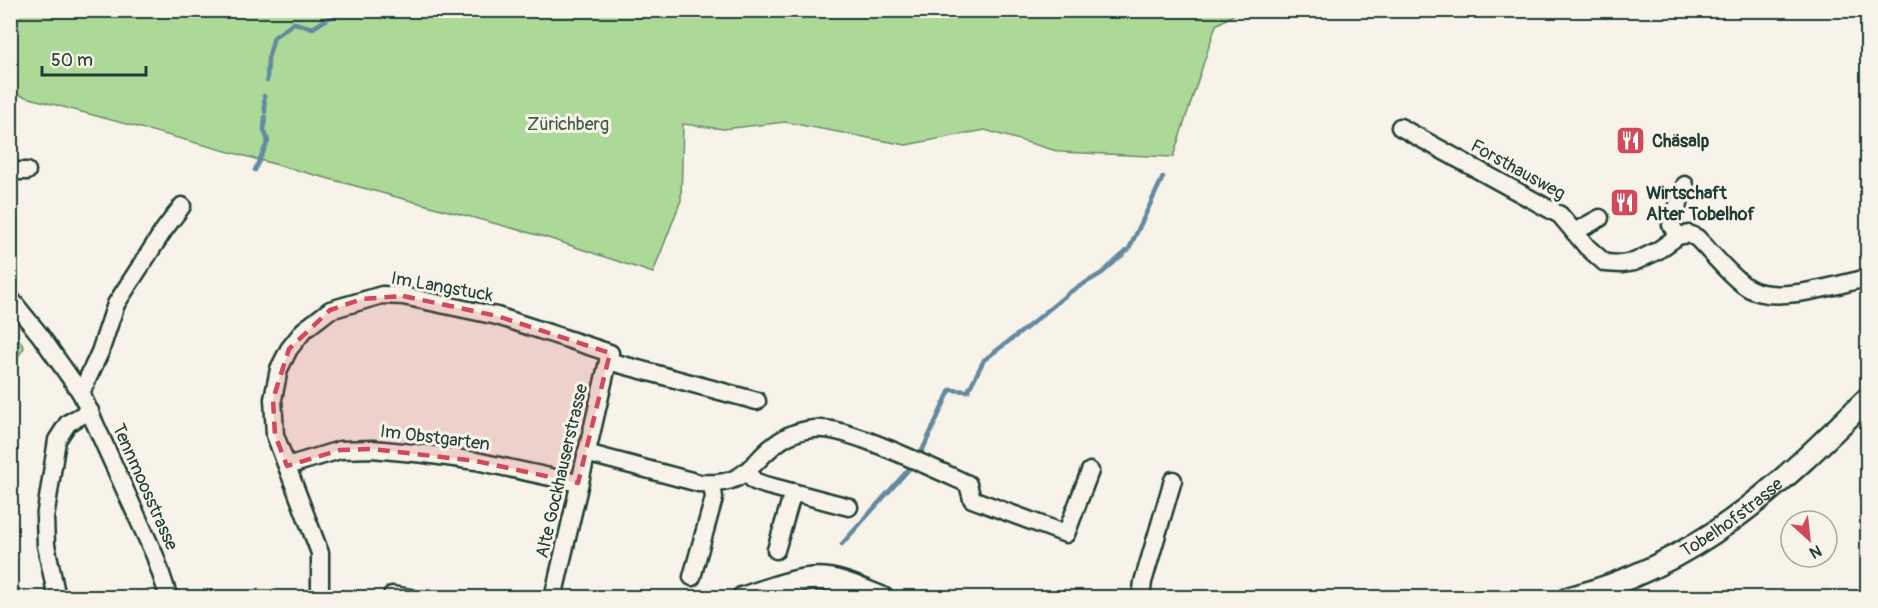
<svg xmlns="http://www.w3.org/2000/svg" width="1878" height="608" font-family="Pangolin,sans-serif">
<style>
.green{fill:#add998;stroke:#668b66;stroke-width:1.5}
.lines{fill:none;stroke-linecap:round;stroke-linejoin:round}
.stream{stroke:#638aa1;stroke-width:4.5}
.minor-casing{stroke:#1f3d34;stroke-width:21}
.major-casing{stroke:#1f3d34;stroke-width:26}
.minor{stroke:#f7f3e8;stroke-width:16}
.major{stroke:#f7f3e8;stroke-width:21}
.marked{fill:#d1495b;fill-opacity:0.2;stroke:#d1495b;stroke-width:4.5;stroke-dasharray:12 8;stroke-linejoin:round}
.labels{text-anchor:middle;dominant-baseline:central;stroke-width:6;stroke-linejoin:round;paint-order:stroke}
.park-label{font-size:18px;fill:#3b5c48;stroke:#f7f3e8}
.poi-label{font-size:18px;font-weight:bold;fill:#1f3d34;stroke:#f7f3e8;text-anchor:start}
.street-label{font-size:18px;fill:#1f3d34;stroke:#f7f3e8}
</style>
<rect width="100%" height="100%" fill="#f7f3e8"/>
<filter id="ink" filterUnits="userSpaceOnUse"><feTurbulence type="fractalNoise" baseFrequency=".0167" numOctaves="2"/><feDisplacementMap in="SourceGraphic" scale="12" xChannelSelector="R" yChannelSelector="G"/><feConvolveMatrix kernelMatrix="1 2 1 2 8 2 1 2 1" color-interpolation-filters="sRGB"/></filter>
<g filter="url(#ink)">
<!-- green -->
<g class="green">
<path d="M 10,11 L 11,10 L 1240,11 L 1216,25 L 1173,157 L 1060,152 L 985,130 L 906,145 L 785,122 L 724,129 L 683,124 L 681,200 L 653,273 L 545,237 L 11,93 Z"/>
<path d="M 10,323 L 24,348 L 11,366 L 10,366 Z"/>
</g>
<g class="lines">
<!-- stream -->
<g class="stream">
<path d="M 267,81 L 268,59 L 274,37 L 294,23 L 313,28 L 341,10"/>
<path d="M 264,96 L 265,112"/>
<path d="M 255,170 L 268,141 L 264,130 L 265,117"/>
<path d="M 10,322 C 17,336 22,351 10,364"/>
<path d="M 922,451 L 950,390 L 968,391 L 984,360 L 1025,329 L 1070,292 L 1102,273 L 1129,249 L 1163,177"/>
<path d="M 842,544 L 909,469"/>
</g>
<defs>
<g id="minor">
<path d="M 1400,127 L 1560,215 L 1587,247 L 1605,263 L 1621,264 L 1634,262 L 1657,251 L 1678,236 L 1689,234 L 1697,238 C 1710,251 1734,281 1750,289 C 1779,304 1837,284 1868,278"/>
<path d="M 10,171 L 27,171"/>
<path d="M 1574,232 L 1600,218"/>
<path d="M 1678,236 L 1671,225 L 1685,185"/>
<path d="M 10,298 L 40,335 L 81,393"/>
<path d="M 608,361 L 757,401"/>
<path d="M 586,453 L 699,483 C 754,487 749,457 788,436 C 798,431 812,428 823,429 C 836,429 850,435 863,439 C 899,452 933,468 968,484 L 972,499 L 1066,534 L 1090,471"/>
<path d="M 287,466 L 340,450 L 372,449 L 425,454 L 476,461 L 578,483"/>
<path d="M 748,472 L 754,481 L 765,485 L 849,507"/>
<path d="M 776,550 L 793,492"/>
<path d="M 692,577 L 714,498 L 712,484"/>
<path d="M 392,595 L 411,598"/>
<path d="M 57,598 L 46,545 L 45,518 L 57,440 L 68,423 L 90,411"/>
<path d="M 169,598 L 155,556 L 81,393 L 100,352 L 116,304 L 164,230 L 182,206"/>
<path d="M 320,598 L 320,553 L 275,435 L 273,399 L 279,369 L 289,349 L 304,330 L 330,310 L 382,295 L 403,296 L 497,316 L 610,353 L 553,598"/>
<path d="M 1141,598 L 1143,582 L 1173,480"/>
</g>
<g id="major">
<path d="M 743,598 C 768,590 798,577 824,579 C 844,581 864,591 882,598"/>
<path id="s1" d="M 1569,598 C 1699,564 1776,489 1868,398"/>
</g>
</defs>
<!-- minor casing -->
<use href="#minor" class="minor-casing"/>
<!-- major casing -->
<use href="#major" class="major-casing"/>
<!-- minor -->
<use href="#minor" class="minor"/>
<!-- major -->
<use href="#major" class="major"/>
</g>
</g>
<!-- marked area -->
<path class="marked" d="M 403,296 L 497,316 L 610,353 L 578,483 L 476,461 L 372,449 L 340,450 L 287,466 L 275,435 L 273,399 L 289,349 L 330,310 L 362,299 Z"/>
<!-- icons -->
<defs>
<symbol id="restaurant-square" viewBox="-11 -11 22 22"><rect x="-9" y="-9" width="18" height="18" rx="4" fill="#d1495b" stroke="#f7f3e8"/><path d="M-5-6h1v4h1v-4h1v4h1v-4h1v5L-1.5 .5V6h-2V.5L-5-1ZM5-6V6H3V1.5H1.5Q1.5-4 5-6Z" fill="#fff"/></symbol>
</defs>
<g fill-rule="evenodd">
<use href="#restaurant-square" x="1614" y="124" width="33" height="33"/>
<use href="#restaurant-square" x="1608" y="186" width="33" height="33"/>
</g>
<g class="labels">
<!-- park labels -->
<g class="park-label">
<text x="568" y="124">Zürichberg</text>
</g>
<!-- poi labels -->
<g class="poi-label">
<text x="1652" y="141">Chäsalp</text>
<text x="1646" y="193">Wirtschaft<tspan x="1646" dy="21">Alter Tobelhof</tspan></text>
</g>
<!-- street labels -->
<g class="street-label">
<text transform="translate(1518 170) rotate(29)">Forsthausweg</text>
<text transform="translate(442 287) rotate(10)">Im Langstuck</text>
<text transform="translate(435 438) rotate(7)">Im Obstgarten</text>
<text transform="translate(562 471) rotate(-77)">Alte Gockhauserstrasse</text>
<text transform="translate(145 487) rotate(66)">Tennmoosstrasse</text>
<text stroke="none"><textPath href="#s1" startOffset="183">Tobelhofstrasse</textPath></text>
</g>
</g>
<!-- margin -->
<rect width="1878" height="608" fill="none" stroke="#f7f3e8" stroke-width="36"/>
<rect x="18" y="18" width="1842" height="572" fill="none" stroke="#1f3d34" stroke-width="2" filter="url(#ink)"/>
<!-- north arrow -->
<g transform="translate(1809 539) rotate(153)"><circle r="28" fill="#f7f3e8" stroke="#a1aaa0" stroke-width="1.5"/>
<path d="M0-4.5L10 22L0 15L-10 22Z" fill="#d1495b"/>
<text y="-9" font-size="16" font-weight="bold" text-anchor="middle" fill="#1f3d34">N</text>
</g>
<!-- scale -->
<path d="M42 66v9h104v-9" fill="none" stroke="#1f3d34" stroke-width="3"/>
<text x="51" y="66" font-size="18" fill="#1f3d34" stroke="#f7f3e8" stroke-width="4.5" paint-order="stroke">50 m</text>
</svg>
